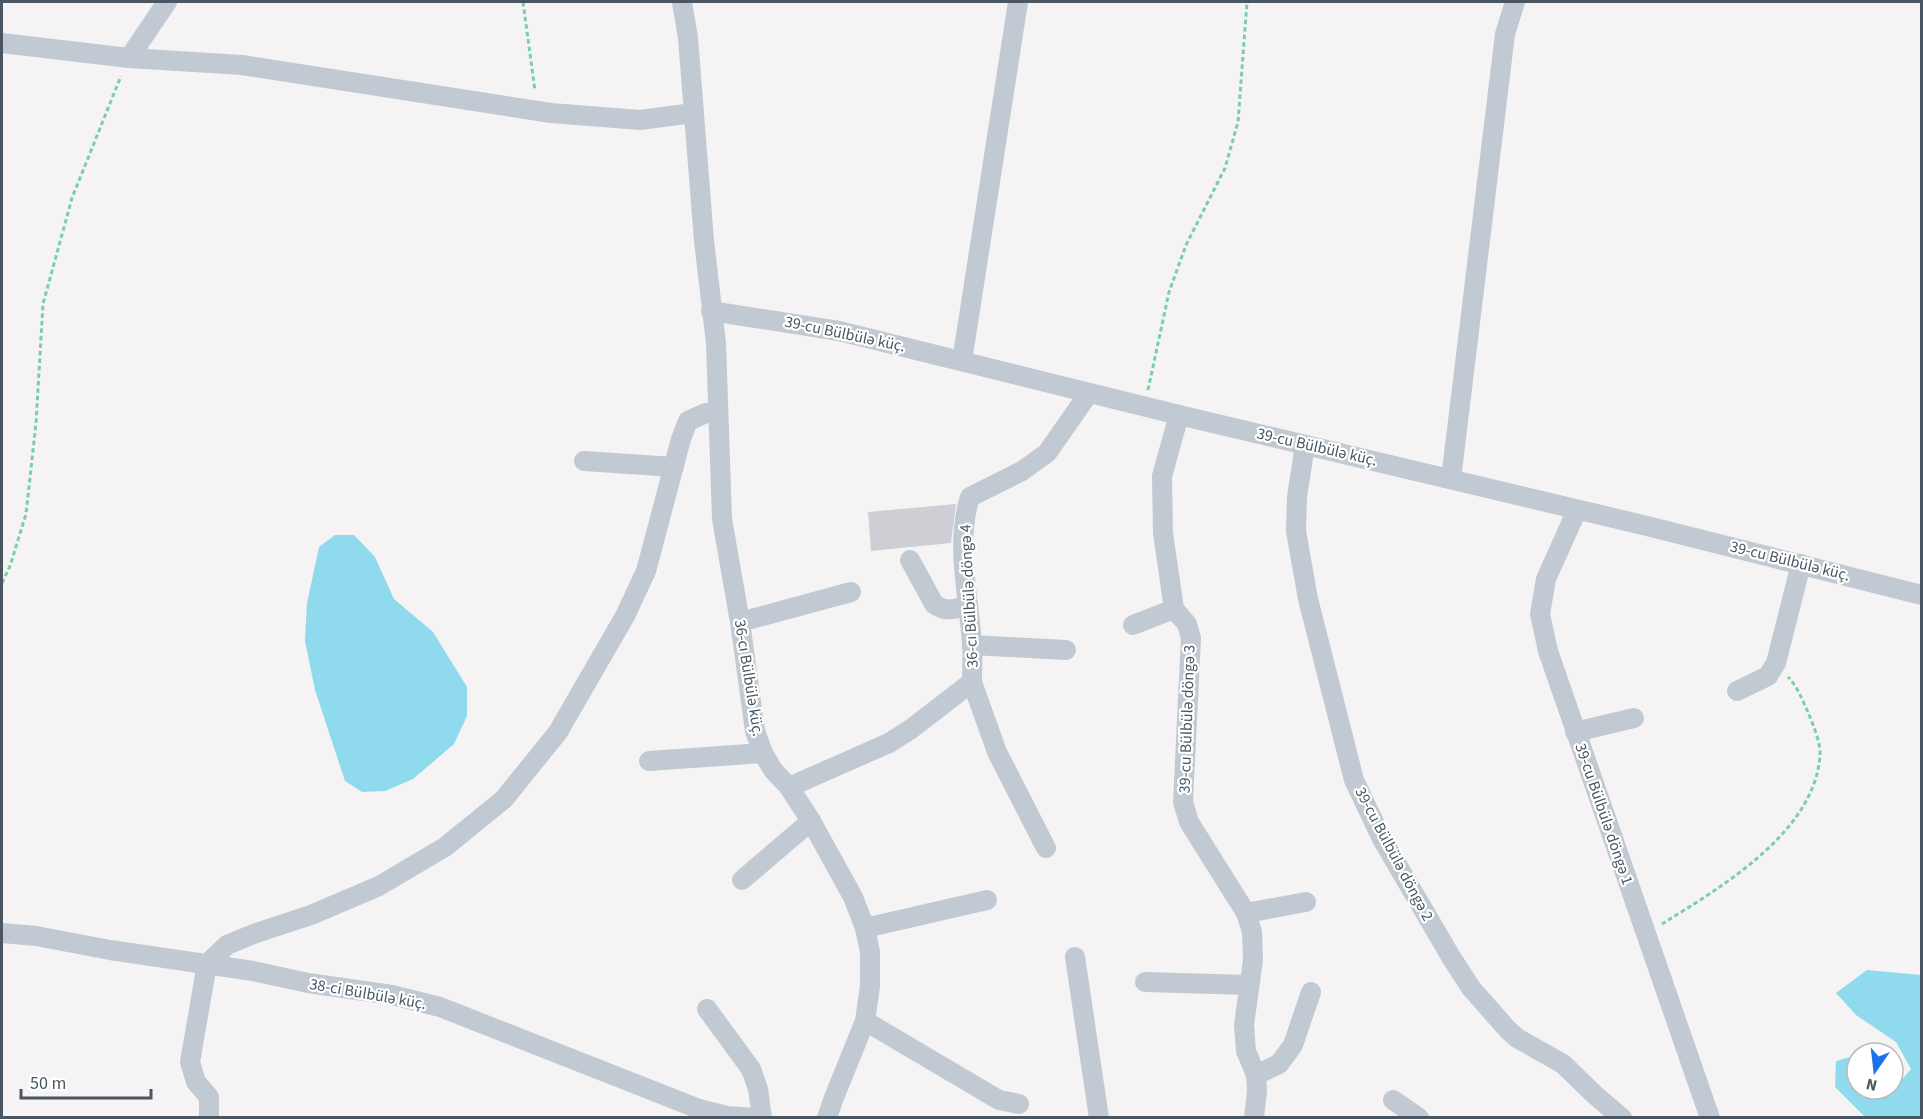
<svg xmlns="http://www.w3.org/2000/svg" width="1923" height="1119" font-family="'Source Sans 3',sans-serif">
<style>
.water{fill:#90daee}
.building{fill:#cdcfd5}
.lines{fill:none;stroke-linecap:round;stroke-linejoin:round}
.path{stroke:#7ad0a6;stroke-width:3;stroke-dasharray:4.5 3;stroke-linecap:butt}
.minor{stroke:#c1cad2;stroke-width:20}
.labels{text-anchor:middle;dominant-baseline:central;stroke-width:4.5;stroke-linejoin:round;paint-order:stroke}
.street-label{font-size:16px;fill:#4a5661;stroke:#fff}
</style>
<rect width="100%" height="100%" fill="#f5f3f3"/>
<!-- water -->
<g class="water">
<path d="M 335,535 L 354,535 L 375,557 L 394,599 L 433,632 L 467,687 L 467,716 L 454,744 L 413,779 L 385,791 L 362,792 L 345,781 L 315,690 L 305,641 L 307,603 L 319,547 Z"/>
<path d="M 1867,970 L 1921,975 L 1921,1117 L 1865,1117 L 1835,1087 L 1836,1061 L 1857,1055 L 1857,1089 L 1892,1091 L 1911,1069 L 1896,1042 L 1856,1015 L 1836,993 Z"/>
</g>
<!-- building -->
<path class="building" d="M 956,504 L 951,543 L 871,551 L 868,512 Z"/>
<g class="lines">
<!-- path -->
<g class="path">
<path d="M 523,2 L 535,91"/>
<path d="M 1148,390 L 1169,292 L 1186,245 L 1225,168 L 1238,122 L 1247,2"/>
<path d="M 2,583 L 10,566 L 26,514 L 36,423 L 43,304 L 72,198 L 121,76"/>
<path d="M 1662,924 C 1721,887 1814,833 1820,756 C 1821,743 1813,725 1808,712 C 1802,700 1798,687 1788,677"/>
</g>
<!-- minor -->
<g class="minor">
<path d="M 682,2 L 688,38 L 704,241 L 716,343 L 722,519 L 740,622 L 755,731 L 763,753 L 773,770 L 789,787 L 811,821 L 853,897 L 865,928 L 870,952 L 870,986 L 865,1021 L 833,1100 L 827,1118"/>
<path d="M 2,43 L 129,58 L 242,65 L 551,113 L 640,120 L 693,113"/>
<path d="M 129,58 L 167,2"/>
<path d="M 711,311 L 839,331 L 1179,415 L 1643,525 L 1922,595"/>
<path d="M 962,361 L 1018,2"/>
<path d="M 1179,415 L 1162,476 L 1163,533 L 1174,609 L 1187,624 L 1191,638 L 1183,802 L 1189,822 L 1246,913 L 1252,932 L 1253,960 L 1244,1025 L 1246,1051 L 1256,1075 L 1257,1091 L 1254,1118"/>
<path d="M 1305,445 L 1297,497 L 1296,531 L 1308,599 L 1354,780 L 1382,839 L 1451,957 L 1471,988 L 1508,1030 L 1517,1038 L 1563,1064 L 1595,1095 L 1622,1118"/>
<path d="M 584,461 L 674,467"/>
<path d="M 1451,479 L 1505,34 L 1515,2"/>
<path d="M 1577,510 L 1546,579 L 1540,614 L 1548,651 L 1710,1118"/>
<path d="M 910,560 L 934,604 C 946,613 955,609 968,605"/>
<path d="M 740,622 L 851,592"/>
<path d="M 1133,625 L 1174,609"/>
<path d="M 972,645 L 1066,650"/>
<path d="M 972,682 L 997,752 L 1046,848"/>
<path d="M 1737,691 L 1768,676 L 1776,663 L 1801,564"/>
<path d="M 1575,732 L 1634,718"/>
<path d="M 649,761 L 763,753"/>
<path d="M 789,787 L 889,743 L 911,729 L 972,682 C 972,669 973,657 972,644 C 969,597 955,544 970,497 L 1022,471 L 1047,453 L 1089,393"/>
<path d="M 742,880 L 811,821"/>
<path d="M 1246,913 L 1306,902"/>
<path d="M 865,928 L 987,900"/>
<path d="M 2,933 L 36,936 L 110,950 L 253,971 L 308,983 L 392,995 L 440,1007 L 699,1109 L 727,1116 L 754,1118"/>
<path d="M 1075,957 L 1099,1118"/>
<path d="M 1145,982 L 1249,985"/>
<path d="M 707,1009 L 751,1069 L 758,1089 L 762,1118"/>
<path d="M 865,1021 L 999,1100 L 1019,1104"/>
<path d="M 1256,1075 L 1279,1064 L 1293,1045 L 1311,992"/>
<path d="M 1393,1100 L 1419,1118"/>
<path d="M 209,1118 L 209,1097 L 196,1082 L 190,1062 L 207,964 L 227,945 L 256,933 L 311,915 L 379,886 L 445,847 L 504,799 L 558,732 L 625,616 L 646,571 L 681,439 L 688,421 L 706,413 L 717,411"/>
</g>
</g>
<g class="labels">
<!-- street labels -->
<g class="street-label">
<text transform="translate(845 334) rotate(12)">39-cu Bülbülə küç.</text>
<text transform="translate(1317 447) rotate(13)">39-cu Bülbülə küç.</text>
<text transform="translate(1790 561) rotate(14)">39-cu Bülbülə küç.</text>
<text transform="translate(969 596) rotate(-93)">36-cı Bülbülə döngə 4</text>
<text transform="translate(749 678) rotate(81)">36-cı Bülbülə küç.</text>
<text transform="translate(1187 719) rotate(-88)">39-cu Bülbülə döngə 3</text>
<text transform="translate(1604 814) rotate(71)">39-cu Bülbülə döngə 1</text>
<text transform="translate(1394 854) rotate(62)">39-cu Bülbülə döngə 2</text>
<text transform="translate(368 994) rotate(10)">38-ci Bülbülə küç.</text>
</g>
</g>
<!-- border -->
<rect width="1923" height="1119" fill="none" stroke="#4a5661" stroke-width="6"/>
<!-- north arrow -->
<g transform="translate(1875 1071) rotate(194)"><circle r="28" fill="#ffffff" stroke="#b7bbc0" stroke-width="1.5"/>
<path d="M0-4.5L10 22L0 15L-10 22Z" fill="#1a73e8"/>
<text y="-9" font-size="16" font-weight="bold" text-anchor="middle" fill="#4a5661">N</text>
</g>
<!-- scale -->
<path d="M21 1089v9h130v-9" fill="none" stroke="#4a5661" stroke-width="3"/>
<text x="30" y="1089" font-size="18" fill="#4a5661" stroke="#ffffff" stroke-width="4.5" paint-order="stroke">50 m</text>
</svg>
